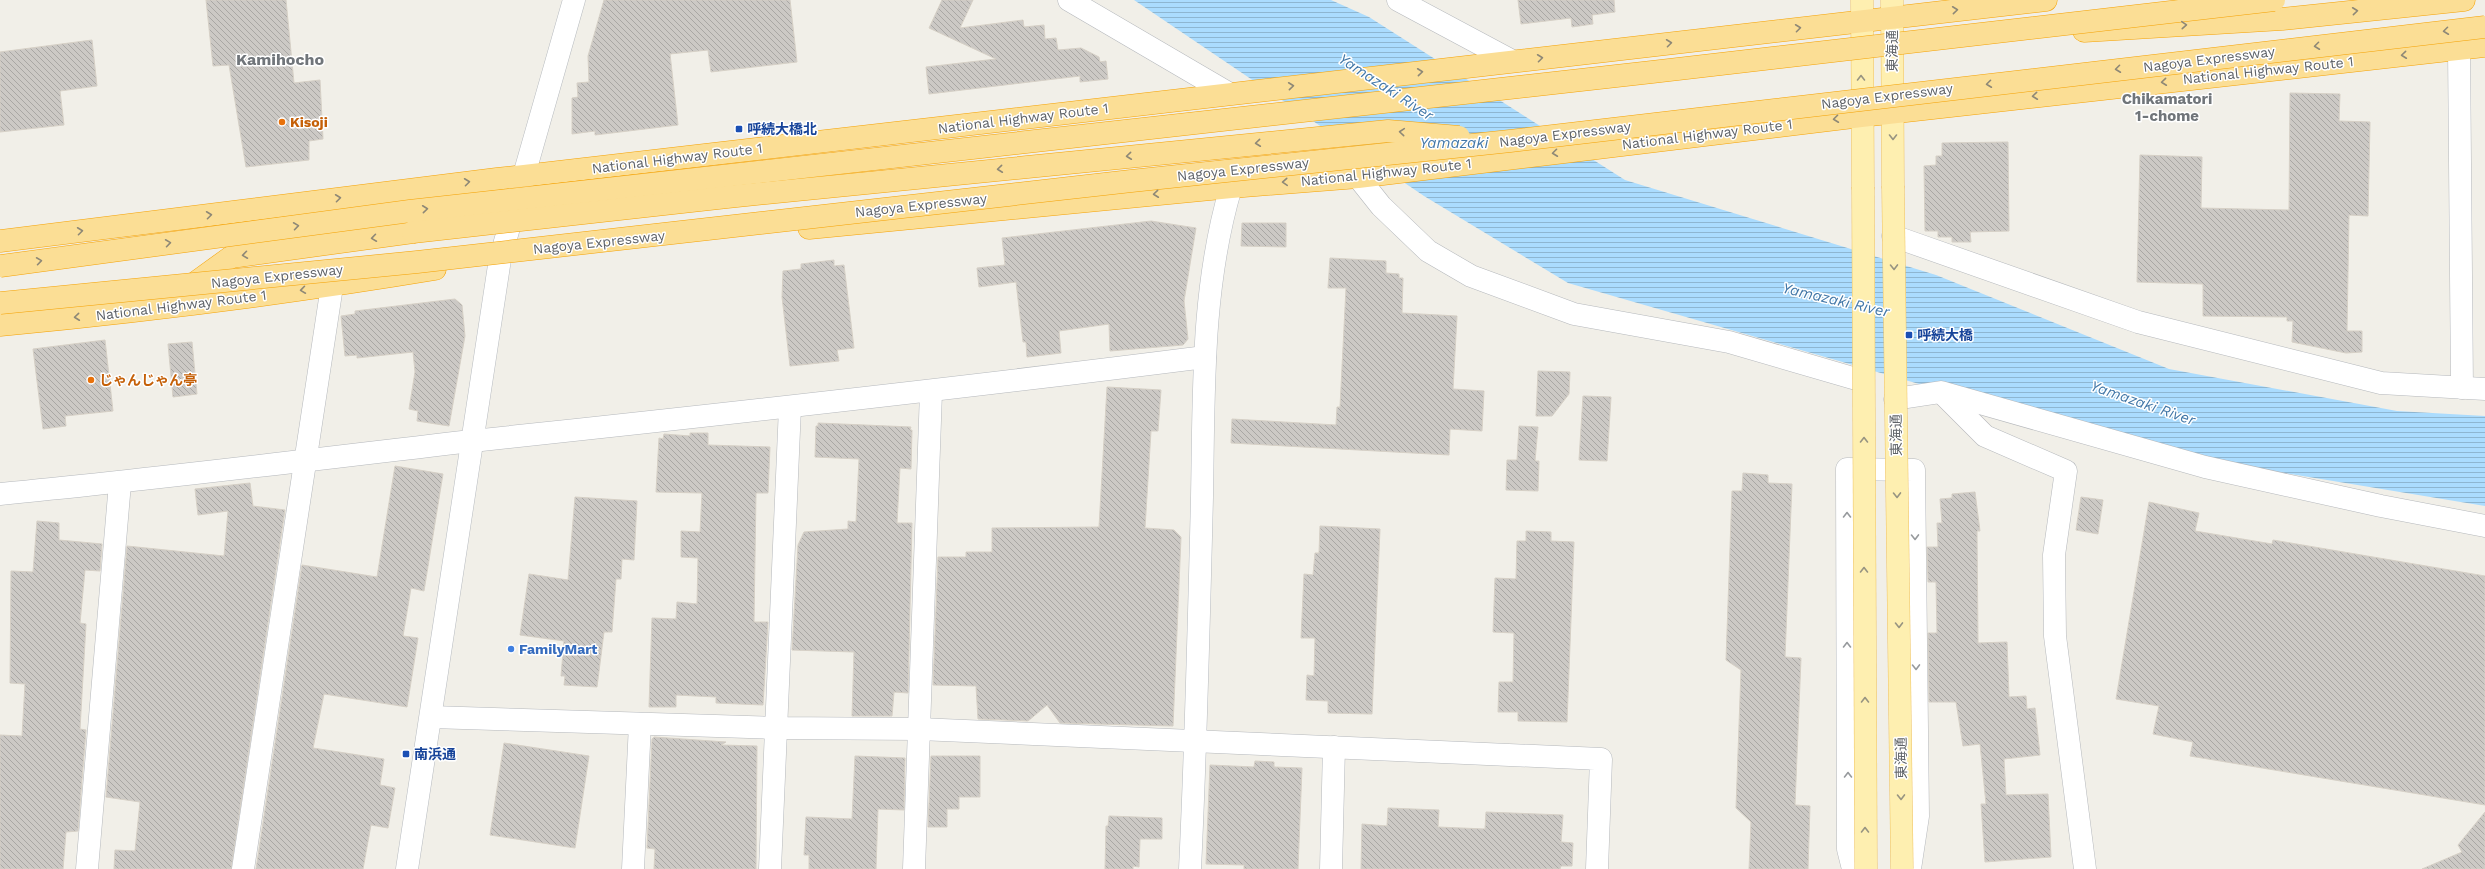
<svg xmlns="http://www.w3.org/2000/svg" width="2485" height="869" font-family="'Work Sans','Noto Sans JP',sans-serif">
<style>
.water{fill:url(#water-rules)}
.building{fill:url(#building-back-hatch);stroke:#d6d0c6}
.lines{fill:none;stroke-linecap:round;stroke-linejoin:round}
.street-casing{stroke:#b5b8bc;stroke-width:23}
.secondary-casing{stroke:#b6babf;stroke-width:23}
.primary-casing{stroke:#f0c362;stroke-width:23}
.highway-casing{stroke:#f5a204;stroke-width:23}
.street{stroke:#fff;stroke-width:22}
.secondary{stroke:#fff;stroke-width:22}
.primary{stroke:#feefb0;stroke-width:22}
.highway{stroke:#fbde95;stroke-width:22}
.primary-bridge-casing{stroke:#f0c362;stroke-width:23;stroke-linecap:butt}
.highway-bridge-casing{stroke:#f5a204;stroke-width:23;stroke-linecap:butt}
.primary-bridge{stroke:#feefb0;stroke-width:22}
.highway-bridge{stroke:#fbde95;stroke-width:22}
.oneway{stroke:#8e8876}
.oneway2{stroke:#979481}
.oneway3{stroke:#979a9d}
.food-dot{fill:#e8710a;stroke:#fff;stroke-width:1.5}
.transit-dot{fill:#1a4fb4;stroke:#fff;stroke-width:1.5}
.shop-dot{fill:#3f7fe0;stroke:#fff;stroke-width:1.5}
.labels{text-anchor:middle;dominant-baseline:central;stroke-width:3;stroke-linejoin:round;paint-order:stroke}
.street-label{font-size:14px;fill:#5f6368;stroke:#fff}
.food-label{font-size:14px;font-weight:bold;fill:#c56008;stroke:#fff;text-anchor:start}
.transit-label{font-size:14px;font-weight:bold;fill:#164399;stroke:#fff;text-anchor:start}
.shop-label{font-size:14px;font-weight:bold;fill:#366cbe;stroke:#fff;text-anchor:start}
.water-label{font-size:15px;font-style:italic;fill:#4378a8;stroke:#fff}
.neighbourhood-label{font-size:15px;font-weight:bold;fill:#70757a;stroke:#fff}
.quarter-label{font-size:16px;font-weight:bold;fill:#70757a;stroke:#fff}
</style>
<defs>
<pattern id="water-rules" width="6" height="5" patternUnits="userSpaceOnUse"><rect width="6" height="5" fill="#abdcfe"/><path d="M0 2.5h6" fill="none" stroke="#8eb6d1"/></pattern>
<pattern id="building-back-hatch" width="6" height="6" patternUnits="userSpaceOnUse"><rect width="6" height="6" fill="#ccc9c5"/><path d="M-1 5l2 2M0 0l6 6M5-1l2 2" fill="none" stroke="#a9a7a4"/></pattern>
</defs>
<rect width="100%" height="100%" fill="#f1efe8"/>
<!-- water -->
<path class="water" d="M 1134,0 L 1331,0 L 1369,17 L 1625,180 L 1936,275 L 2169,369 L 2397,411 L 2485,416 L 2485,506 L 2152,451 L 1568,283 L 1424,196 Z"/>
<!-- building -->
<g class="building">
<path d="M 206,0 L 286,0 L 294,83 L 320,80 L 323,139 L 309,141 L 309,160 L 246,167 L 229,65 L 213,66 Z"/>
<path d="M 604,0 L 790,0 L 797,62 L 711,72 L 708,50 L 670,54 L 678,125 L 595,135 L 595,131 L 572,134 L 572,98 L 578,97 L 577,83 L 589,82 L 588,56 Z"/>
<path d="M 942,0 L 973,0 L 960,28 L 1023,20 L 1024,27 L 1044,25 L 1045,39 L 1056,38 L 1058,50 L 1081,48 L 1099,57 L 1100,62 L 1106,61 L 1108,79 L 1080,82 L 1080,76 L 929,94 L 926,67 L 996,59 L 929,28 Z"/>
<path d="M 1518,0 L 1614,0 L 1615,12 L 1592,15 L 1593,24 L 1572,27 L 1571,18 L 1521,24 Z"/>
<path d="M 92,40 L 97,86 L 60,91 L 64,125 L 0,132 L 0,52 Z"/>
<path d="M 2290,93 L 2340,94 L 2339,121 L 2370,122 L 2368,216 L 2349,215 L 2347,331 L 2362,331 L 2362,352 L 2346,353 L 2292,342 L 2293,321 L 2287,321 L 2287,317 L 2203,316 L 2203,284 L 2137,282 L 2140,155 L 2202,157 L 2201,208 L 2289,210 Z"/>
<path d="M 2008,142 L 2009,231 L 1970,232 L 1971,242 L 1952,242 L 1952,237 L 1938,237 L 1938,231 L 1925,231 L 1924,166 L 1936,165 L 1936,156 L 1942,156 L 1942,143 Z"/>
<path d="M 1151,221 L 1196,228 L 1184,301 L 1188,339 L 1183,345 L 1110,351 L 1109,324 L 1059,331 L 1061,353 L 1027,357 L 1026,342 L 1023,342 L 1016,282 L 979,287 L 977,268 L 1005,265 L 1002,238 Z"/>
<path d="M 1242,223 L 1286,223 L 1286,247 L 1241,246 Z"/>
<path d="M 1330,258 L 1386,261 L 1386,273 L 1399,274 L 1399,278 L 1403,278 L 1402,313 L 1457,316 L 1453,389 L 1484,391 L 1482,431 L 1450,429 L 1449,455 L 1231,443 L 1232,419 L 1336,425 L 1337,407 L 1340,407 L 1346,288 L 1328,288 Z"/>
<path d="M 834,260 L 834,266 L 844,265 L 854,348 L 837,350 L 839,361 L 790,366 L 782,297 L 783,271 L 801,269 L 801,264 Z"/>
<path d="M 455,299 L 462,305 L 465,336 L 449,426 L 417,421 L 418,411 L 409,409 L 415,372 L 413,352 L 357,358 L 357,355 L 345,356 L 341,316 L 355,314 L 355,311 Z"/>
<path d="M 105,340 L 113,411 L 65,416 L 66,426 L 43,429 L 33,349 Z"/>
<path d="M 192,342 L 197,394 L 173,397 L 168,344 Z"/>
<path d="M 1538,371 L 1570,372 L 1569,394 L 1552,416 L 1536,416 Z"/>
<path d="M 1107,387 L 1161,390 L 1158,431 L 1151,431 L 1145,528 L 1174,530 L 1181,537 L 1173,726 L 1060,723 L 1047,705 L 1028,721 L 978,719 L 976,686 L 933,685 L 938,557 L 966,557 L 966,552 L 992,552 L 992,528 L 1099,527 Z"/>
<path d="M 1583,396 L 1611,397 L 1607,461 L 1579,460 Z"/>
<path d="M 818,423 L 911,427 L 910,430 L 912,430 L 911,469 L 900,468 L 897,523 L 912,523 L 908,693 L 894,692 L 892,716 L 852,716 L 854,652 L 792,650 L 798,545 L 804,532 L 848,529 L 848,521 L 856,522 L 859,459 L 815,457 L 816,426 L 818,426 Z"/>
<path d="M 1519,426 L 1538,427 L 1535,461 L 1539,461 L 1538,491 L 1506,490 L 1507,460 L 1517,460 Z"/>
<path d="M 690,433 L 708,433 L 708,445 L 770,447 L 768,493 L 756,493 L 754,622 L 768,622 L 763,705 L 716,703 L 716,697 L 676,695 L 676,707 L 649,707 L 652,618 L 676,619 L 677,602 L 697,604 L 698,558 L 681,557 L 681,531 L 700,532 L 702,493 L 656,492 L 659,438 L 663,439 L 664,434 L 690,436 Z"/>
<path d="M 395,466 L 443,474 L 424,591 L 411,588 L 403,636 L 418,638 L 407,707 L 324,694 L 313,748 L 384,759 L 380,785 L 395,788 L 388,828 L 371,825 L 363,869 L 256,869 L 302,565 L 377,577 Z"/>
<path d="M 1743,473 L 1768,475 L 1768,483 L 1792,484 L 1785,657 L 1801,658 L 1795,805 L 1810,806 L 1808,869 L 1749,869 L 1751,822 L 1736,808 L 1741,670 L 1726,660 L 1732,491 L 1742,491 Z"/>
<path d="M 250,483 L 253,506 L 285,510 L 231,869 L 114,869 L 115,850 L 135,851 L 140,802 L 106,797 L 127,546 L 224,556 L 228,511 L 198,515 L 195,489 Z"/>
<path d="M 1975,492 L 1980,531 L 1977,531 L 1978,643 L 2007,642 L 2009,697 L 2026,696 L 2027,709 L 2035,708 L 2040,755 L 2004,759 L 2006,795 L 2048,794 L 2051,857 L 1985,862 L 1981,804 L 1986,804 L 1980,744 L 1963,746 L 1956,702 L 1929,702 L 1928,633 L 1937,633 L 1936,582 L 1928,582 L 1927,547 L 1938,547 L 1937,523 L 1942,523 L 1940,499 L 1952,498 L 1952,494 Z"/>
<path d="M 575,497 L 637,501 L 634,560 L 622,559 L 621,579 L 616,579 L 612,632 L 604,632 L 597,687 L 564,685 L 565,676 L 561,676 L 564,641 L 520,635 L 529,574 L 568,580 Z"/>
<path d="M 2081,497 L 2103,500 L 2098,534 L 2076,530 Z"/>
<path d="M 2149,502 L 2199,513 L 2195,531 L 2272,544 L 2273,540 L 2485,576 L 2485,805 L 2190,756 L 2193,742 L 2153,734 L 2159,706 L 2116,699 Z"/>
<path d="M 37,521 L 59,523 L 59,540 L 102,544 L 100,571 L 85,570 L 80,623 L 86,624 L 80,729 L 86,730 L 78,831 L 66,832 L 63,869 L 0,869 L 0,735 L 22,736 L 25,684 L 10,683 L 11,571 L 33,572 Z"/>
<path d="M 1320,526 L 1380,529 L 1372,714 L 1328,713 L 1328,701 L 1306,700 L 1307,675 L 1314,676 L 1315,638 L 1301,638 L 1304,574 L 1313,575 L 1315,553 L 1319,553 Z"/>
<path d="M 1526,531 L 1551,532 L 1551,541 L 1574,542 L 1567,722 L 1518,721 L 1518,712 L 1498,712 L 1499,682 L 1513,682 L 1514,633 L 1493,632 L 1495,578 L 1516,579 L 1517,541 L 1526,541 Z"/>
<path d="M 654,737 L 726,742 L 721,745 L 757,746 L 756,869 L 654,869 L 655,849 L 647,848 L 652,739 Z"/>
<path d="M 504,743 L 589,756 L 575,848 L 490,835 Z"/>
<path d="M 855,756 L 905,758 L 904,810 L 878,809 L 876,869 L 809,869 L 809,855 L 804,855 L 806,817 L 852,819 Z"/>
<path d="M 931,756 L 980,756 L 980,797 L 959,797 L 959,809 L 947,809 L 947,827 L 928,827 Z"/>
<path d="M 1255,761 L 1274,762 L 1274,767 L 1302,768 L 1298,869 L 1244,869 L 1244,865 L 1206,864 L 1210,765 L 1254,767 Z"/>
<path d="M 1388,808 L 1439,810 L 1438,827 L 1485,829 L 1486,812 L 1563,815 L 1561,842 L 1573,843 L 1572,866 L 1561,866 L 1560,869 L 1361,869 L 1362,824 L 1387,826 Z"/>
<path d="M 2485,812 L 2485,869 L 2422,869 L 2462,852 L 2458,845 Z"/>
<path d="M 1109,816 L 1162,818 L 1162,839 L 1140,839 L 1139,867 L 1133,866 L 1133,869 L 1105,869 L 1106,826 L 1108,826 Z"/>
</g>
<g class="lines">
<defs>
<g id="street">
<path d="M 1069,0 L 1228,93"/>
<path d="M 1398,0 L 1512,61"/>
<path d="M 2459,49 L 2462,388"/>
<path d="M 1358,177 L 1381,206 L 1428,251 L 1471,276 L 1574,314 L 1729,342 L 1863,381"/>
<path d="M 1893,236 L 2138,322 L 2381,383 L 2485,389"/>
<path d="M 1942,393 L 1985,436 L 2066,471 L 2054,555 L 2055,636 L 2085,869"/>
<path d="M 1895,399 L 1941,392 L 2205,467 L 2381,506 L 2485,526"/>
<path d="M 0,494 C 158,479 315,459 472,441 C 717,415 961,388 1205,357"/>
<path d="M 431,717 L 776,728 L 919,729 L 1601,759 L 1597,869"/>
<path d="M 87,869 L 120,483"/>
<path d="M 243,869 L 332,286"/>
<path d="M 633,869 L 640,724"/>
<path d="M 770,869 L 790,407"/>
<path d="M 914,869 L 931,392"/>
<path d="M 1331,869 L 1334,747"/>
<path d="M 1853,869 L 1848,849 L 1847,469 L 1914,470 L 1918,816 L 1910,869"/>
</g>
<g id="secondary">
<path d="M 407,869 L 500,259 L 574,0"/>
<path d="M 1190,869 C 1196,745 1199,621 1202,497 C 1204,393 1201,288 1231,187"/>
</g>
<g id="primary">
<path d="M 1862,0 L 1863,187"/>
<path d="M 1892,0 L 1893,186"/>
</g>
<g id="highway">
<path d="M 2084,31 L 2282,19 L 2464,0"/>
<path d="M 809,228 L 1231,187 L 1358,177 L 1861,116 L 2485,46"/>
<path d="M 0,241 L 497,179 L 2046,0"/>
<path d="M 188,288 L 231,257 L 413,232"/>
<path d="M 0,325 C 146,311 291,293 435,269"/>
</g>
</defs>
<!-- street casing -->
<use href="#street" class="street-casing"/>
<!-- secondary casing -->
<use href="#secondary" class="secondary-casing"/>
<!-- primary casing -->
<use href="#primary" class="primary-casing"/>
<!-- highway casing -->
<use href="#highway" class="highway-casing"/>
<!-- street -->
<use href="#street" class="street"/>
<!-- secondary -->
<use href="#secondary" class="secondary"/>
<!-- primary -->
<use href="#primary" class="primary"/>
<!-- highway -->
<use href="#highway" class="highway"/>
<defs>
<g id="primary-bridge">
<path d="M 1893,186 L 1902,869"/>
<path d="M 1863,187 L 1866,869"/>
</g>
<g id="highway-bridge">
<path d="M 413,232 L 727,197 L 1388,131 L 1459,137"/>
<path d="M 0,266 L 410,211 L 1652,72 L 2274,0"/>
<path d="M 0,303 L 417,262 L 1131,181 L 1510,141 L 2485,27"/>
</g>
</defs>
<!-- primary-bridge casing -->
<use href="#primary-bridge" class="primary-bridge-casing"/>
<!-- highway-bridge casing -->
<use href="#highway-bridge" class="highway-bridge-casing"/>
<!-- primary-bridge -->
<use href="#primary-bridge" class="primary-bridge"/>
<!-- highway-bridge -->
<use href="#highway-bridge" class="highway-bridge"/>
</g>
<!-- one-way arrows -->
<defs><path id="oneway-chevron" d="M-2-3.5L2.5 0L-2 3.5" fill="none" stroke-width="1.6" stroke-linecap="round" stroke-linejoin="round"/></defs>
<g class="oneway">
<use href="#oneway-chevron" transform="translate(1955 10) rotate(-6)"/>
<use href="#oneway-chevron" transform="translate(2355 11) rotate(-6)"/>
<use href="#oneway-chevron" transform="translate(2184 25) rotate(-4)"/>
<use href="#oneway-chevron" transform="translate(1798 28) rotate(-7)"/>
<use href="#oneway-chevron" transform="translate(2446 31) rotate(173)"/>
<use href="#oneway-chevron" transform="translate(1669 43) rotate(-7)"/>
<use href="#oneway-chevron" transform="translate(2317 46) rotate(173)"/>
<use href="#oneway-chevron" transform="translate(2404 55) rotate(174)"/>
<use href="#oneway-chevron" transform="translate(1540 58) rotate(-7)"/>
<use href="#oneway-chevron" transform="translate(2118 69) rotate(173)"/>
<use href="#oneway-chevron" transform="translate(1420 72) rotate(-6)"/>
<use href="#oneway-chevron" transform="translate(2164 82) rotate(174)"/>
<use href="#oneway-chevron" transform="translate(1989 84) rotate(173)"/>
<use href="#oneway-chevron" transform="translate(1291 86) rotate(-6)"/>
<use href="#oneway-chevron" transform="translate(2035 96) rotate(174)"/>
<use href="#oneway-chevron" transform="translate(1836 119) rotate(173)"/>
<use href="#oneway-chevron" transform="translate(1402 132) rotate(-175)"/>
<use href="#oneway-chevron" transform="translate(1258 143) rotate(174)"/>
<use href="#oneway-chevron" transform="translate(1555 153) rotate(173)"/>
<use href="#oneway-chevron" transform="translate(1129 156) rotate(174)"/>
<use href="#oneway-chevron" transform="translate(1000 169) rotate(174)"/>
<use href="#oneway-chevron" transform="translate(467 182) rotate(-7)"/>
<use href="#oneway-chevron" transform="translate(1285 182) rotate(176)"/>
<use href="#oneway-chevron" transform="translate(1156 194) rotate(174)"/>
<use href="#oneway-chevron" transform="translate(338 198) rotate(-7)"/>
<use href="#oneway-chevron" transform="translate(425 209) rotate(-6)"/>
<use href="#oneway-chevron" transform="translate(209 215) rotate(-7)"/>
<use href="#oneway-chevron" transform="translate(296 226) rotate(-8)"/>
<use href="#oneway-chevron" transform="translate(80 231) rotate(-7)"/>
<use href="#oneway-chevron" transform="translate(374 238) rotate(172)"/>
<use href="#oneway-chevron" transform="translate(168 243) rotate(-8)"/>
<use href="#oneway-chevron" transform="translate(245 255) rotate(172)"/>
<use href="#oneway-chevron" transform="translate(39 261) rotate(-8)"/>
<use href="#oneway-chevron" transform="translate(303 290) rotate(172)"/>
<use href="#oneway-chevron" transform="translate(77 317) rotate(174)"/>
</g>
<g class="oneway2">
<use href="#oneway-chevron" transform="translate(1861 78) rotate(-90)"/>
<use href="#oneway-chevron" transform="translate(1893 137) rotate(90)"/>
<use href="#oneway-chevron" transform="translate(1894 267) rotate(89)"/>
<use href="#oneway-chevron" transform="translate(1864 440) rotate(-90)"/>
<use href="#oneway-chevron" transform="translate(1897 495) rotate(89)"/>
<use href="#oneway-chevron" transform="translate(1864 570) rotate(-90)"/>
<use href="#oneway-chevron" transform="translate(1899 625) rotate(89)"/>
<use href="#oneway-chevron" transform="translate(1865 700) rotate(-90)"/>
<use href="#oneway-chevron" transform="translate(1901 797) rotate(89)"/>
<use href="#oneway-chevron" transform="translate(1865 830) rotate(-90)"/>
</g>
<g class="oneway3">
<use href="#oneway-chevron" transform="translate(1847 515) rotate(-90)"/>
<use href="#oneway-chevron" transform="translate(1915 537) rotate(89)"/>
<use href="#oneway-chevron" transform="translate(1847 645) rotate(-90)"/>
<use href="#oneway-chevron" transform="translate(1916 667) rotate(89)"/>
<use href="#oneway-chevron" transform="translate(1848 775) rotate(-90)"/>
</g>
<!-- markers -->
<g class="food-dot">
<circle cx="282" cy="122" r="4"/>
<circle cx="91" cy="380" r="4"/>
</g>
<g class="transit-dot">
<rect x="735" y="125" width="8" height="8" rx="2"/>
<rect x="1905" y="331" width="8" height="8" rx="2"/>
<rect x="402" y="750" width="8" height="8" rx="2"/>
</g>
<circle class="shop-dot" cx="511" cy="649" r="4"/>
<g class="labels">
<!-- street labels -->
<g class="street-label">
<text transform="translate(1892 51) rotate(-90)">東海通</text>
<text transform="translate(2209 59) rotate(-7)">Nagoya Expressway</text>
<text transform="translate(2268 70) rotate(-6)">National Highway Route 1</text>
<text transform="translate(1887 96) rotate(-7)">Nagoya Expressway</text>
<text transform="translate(1023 118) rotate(-7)">National Highway Route 1</text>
<text transform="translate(1565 134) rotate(-7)">Nagoya Expressway</text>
<text transform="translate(1707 134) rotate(-7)">National Highway Route 1</text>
<text transform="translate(677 158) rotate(-7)">National Highway Route 1</text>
<text transform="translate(1243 169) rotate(-6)">Nagoya Expressway</text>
<text transform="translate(1386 172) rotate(-6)">National Highway Route 1</text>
<text transform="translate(921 205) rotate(-6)">Nagoya Expressway</text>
<text transform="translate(599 242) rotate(-6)">Nagoya Expressway</text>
<text transform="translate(277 276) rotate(-6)">Nagoya Expressway</text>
<text transform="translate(181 305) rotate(-7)">National Highway Route 1</text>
<text transform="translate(1896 435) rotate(-91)">東海通</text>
<text transform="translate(1901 758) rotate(-91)">東海通</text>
</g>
<!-- food labels -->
<g class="food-label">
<text x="290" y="122">Kisoji</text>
<text x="99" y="380">じゃんじゃん亭</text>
</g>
<!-- transit labels -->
<g class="transit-label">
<text x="747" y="129">呼続大橋北</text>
<text x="1917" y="335">呼続大橋</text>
<text x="414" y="754">南浜通</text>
</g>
<!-- shop labels -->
<g class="shop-label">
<text x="519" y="649">FamilyMart</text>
</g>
<!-- water labels -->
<g class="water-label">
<text transform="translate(1386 87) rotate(33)">Yamazaki River</text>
<text x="1454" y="143">Yamazaki</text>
<text transform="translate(1836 300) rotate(13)">Yamazaki River</text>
<text transform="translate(2143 403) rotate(19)">Yamazaki River</text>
</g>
<!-- neighbourhood labels -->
<g class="neighbourhood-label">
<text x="2167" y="99">Chikamatori<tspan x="2167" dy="17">1-chome</tspan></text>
</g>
<!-- quarter labels -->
<g class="quarter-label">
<text x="280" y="59">Kamihocho</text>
</g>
</g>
</svg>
